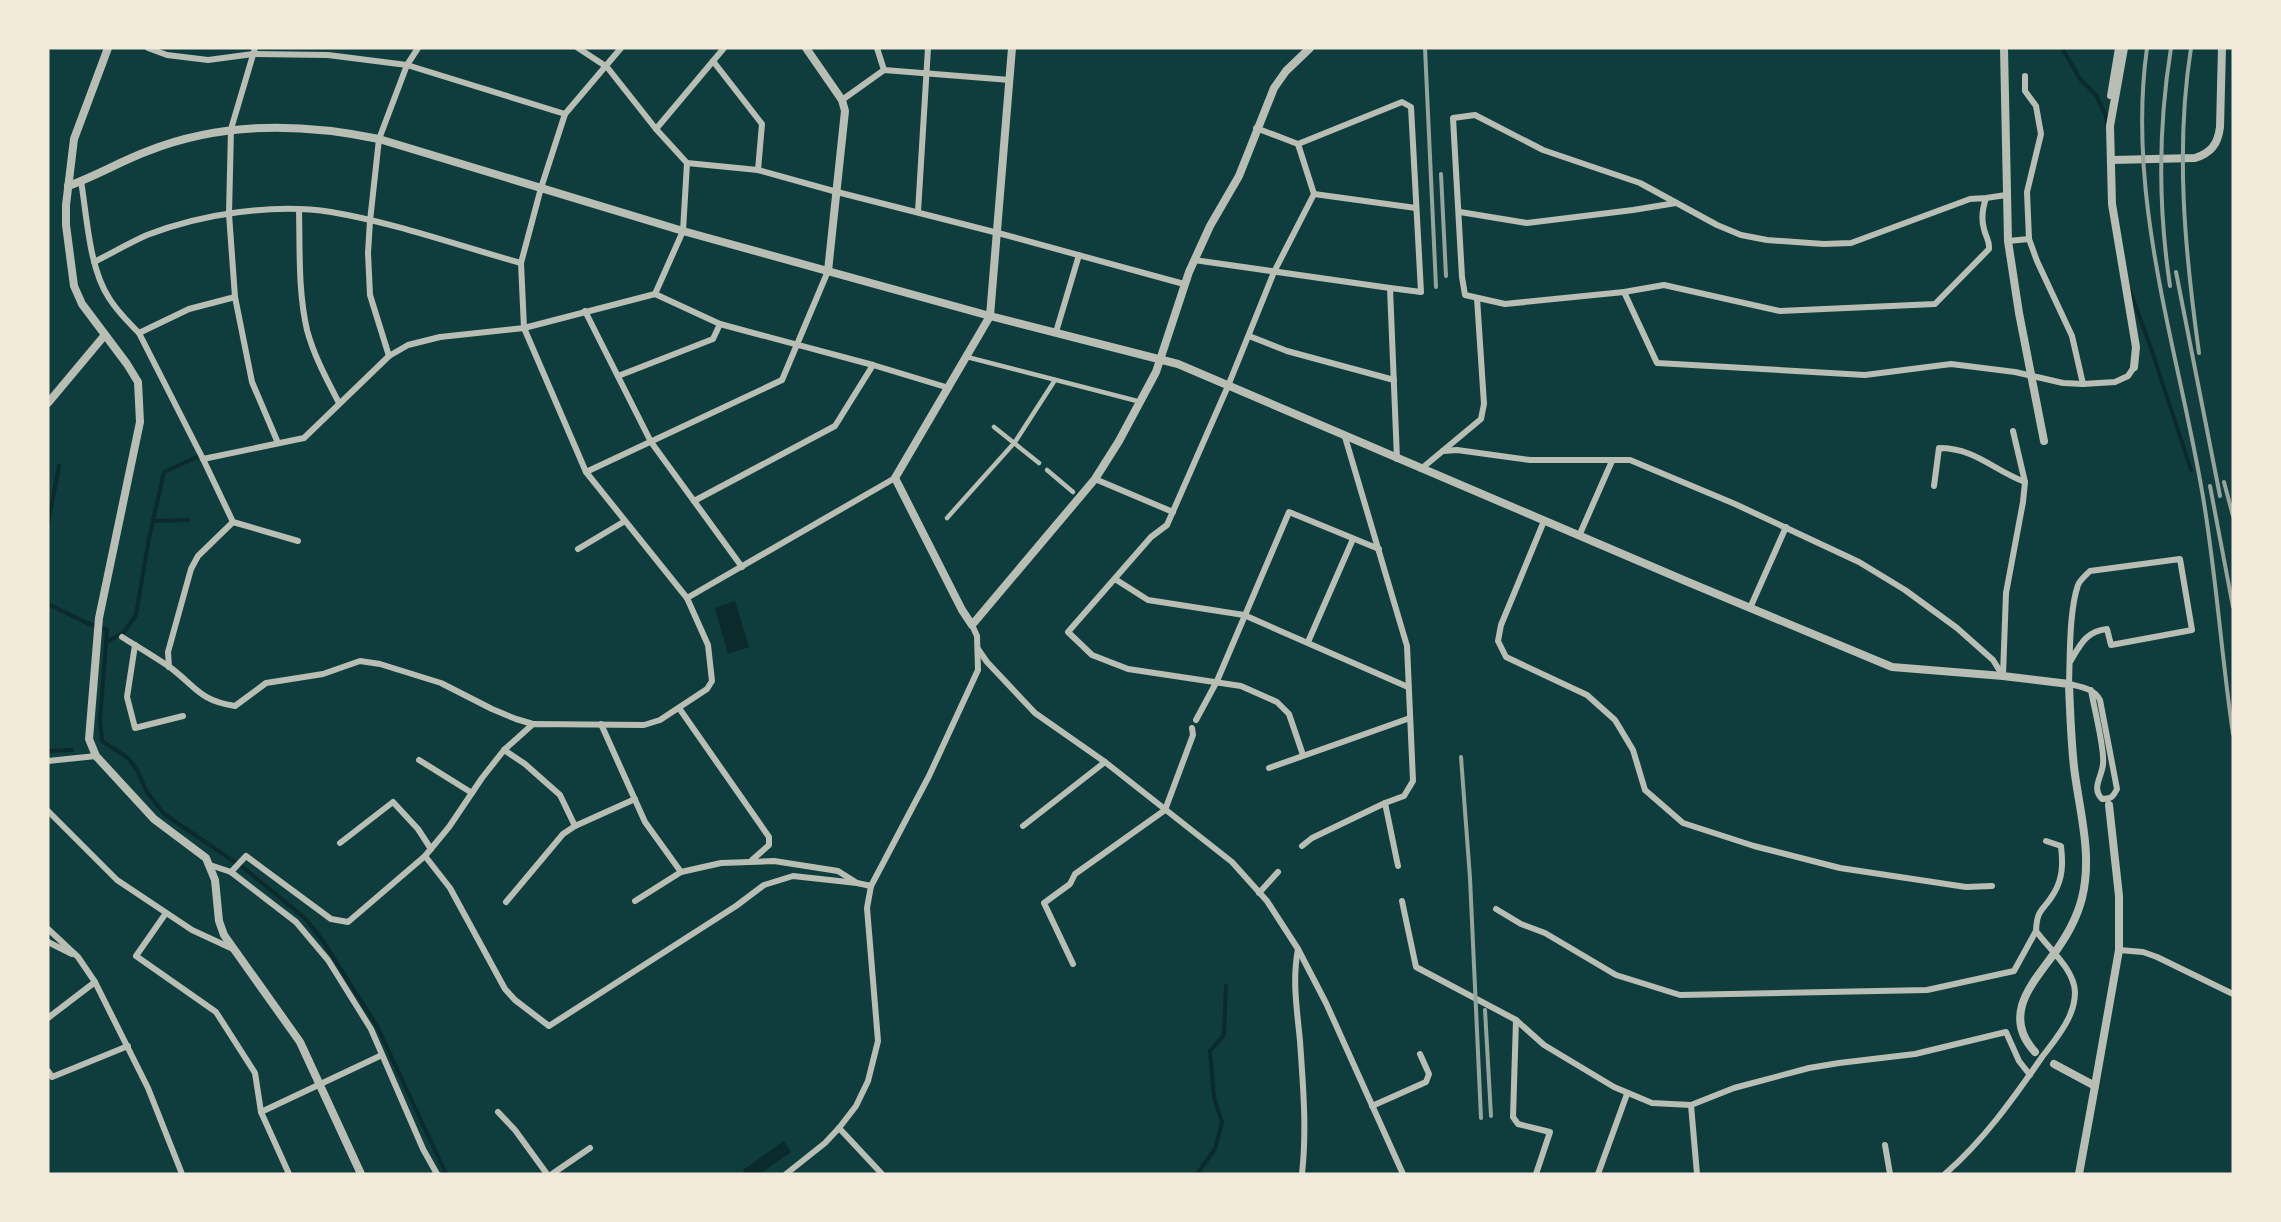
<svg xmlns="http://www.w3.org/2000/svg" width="2281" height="1222" font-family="'Exo 2',sans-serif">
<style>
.water{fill:#0a2a2b}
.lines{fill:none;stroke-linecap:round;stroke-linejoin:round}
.stream{stroke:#0a2a2b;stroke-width:4}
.pedestrian{stroke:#b8beb3;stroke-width:4.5}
.minor{stroke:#b8beb3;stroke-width:6}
.tertiary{stroke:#b8beb3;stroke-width:8}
.rail{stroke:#97a49c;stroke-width:4}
</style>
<rect width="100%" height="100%" fill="#0f3d3e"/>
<!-- water -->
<g class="water">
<path d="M 735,601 L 749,647 L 728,654 L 715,608 Z"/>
<path d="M 784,1141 L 791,1152 L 760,1174 L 745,1174 L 743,1170 Z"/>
</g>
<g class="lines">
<!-- stream -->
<g class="stream">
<path d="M 2062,48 L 2080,79 L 2096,95 L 2106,116 L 2107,126"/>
<path d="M 2129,288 L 2152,351 L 2191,470"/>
<path d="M 154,521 L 188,520"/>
<path d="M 48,524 L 59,466"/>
<path d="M 48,604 L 87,623 L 107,630 L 100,720 L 102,741 L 128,758 L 137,770 L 147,792 L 164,814 L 245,869 L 306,919 L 323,941 L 377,1026 L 446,1174"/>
<path d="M 107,642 L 124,632 L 136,615 L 149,538 L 164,472 L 197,457"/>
<path d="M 48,751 L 72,750"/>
<path d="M 1197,1174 L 1215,1149 L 1222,1122 L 1214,1097 L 1210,1051 L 1224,1035 L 1226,986"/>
</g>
<!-- pedestrian -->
<g class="pedestrian">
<path d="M 967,357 L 1141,402"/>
<path d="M 994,427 L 1039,463"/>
<path d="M 1047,470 L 1073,492"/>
<path d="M 947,518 L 1015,442 L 1055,380"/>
</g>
<!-- minor -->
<g class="minor">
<path d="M 148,48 L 167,55 L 208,60 L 253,54 L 328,55 L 407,65 L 565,114"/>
<path d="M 255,48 L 231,129 L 229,214 L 235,297 L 252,382 L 278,443"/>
<path d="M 877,48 L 884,70"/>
<path d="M 713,61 L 762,124 L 758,170"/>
<path d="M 2025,76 L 2025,91 L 2036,106 L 2041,134 L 2027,192 L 2029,239 L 2037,261 L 2072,336 L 2083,384"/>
<path d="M 2110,96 L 2118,48"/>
<path d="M 842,100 L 884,70 L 1010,80"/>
<path d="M 1256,128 L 1298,144 L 1402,102 L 1411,107 L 1421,292 L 1390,288 L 1397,459"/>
<path d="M 656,129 L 724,48"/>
<path d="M 1298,144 L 1314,194 L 1274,272 L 1228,386 L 1167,525 L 1151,537 L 1068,632 L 1092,655 L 1128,669 L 1241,686 L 1277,702 L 1289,714 L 1303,755"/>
<path d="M 687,163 L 758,170 L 837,192 L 998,233 L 1184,284"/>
<path d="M 81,181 C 87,216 89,268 109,298 C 117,311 128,322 139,333 L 203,459 L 233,522 L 298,541"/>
<path d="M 1314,194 L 1416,208"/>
<path d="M 1986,198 L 1970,199 L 1851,243 L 1824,244 L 1767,240 L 1741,235 L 1717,225 L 1640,183 L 1543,150 L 1475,115 L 1453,118 L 1462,277 L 1465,295 L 1505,304 L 1624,292 L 1664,285 L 1780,311 L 1935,304 L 1989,249 C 1990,241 1986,238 1984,229 C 1981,219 1983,207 1986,198 L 2006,195"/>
<path d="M 299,210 C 300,250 298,291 307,330 C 314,356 327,380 339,403"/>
<path d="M 918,212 L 928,48"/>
<path d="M 1460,212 L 1527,223 L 1633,210 L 1676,203"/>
<path d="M 2008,241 L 2029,239"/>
<path d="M 1194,260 L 1390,288"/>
<path d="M 94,262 C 112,253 129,243 147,235 C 201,214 274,203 331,212 C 396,223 459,246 521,263"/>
<path d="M 1624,292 L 1657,363 L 1865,375 L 1951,364 L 2015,372 L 2063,383 L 2083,384 L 2115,382 L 2128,376 L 2134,367"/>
<path d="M 655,294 L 720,324 L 873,365 L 949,388"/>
<path d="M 585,311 L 651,442 L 742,567"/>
<path d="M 1056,332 L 1079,255"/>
<path d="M 139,333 L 189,309 L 235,297"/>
<path d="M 1249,336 L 1287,351 L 1394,380"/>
<path d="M 389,356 L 370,295 L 368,253 L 370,221 L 379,139 L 407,65 L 418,48"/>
<path d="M 618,376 L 713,339 L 720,324"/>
<path d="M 1345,437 L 1407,646 L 1413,781 L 1404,796 L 1385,803 L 1398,866"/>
<path d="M 1443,451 L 1457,450 L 1530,460 L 1630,460 L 1735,504 L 1859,562 L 1905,590 L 1957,628 L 1993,660 L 2003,676"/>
<path d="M 203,459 L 304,438 L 389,356 L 408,345 L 440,337 L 524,328 L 655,294 L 683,231 L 687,163 L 656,129 L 607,67 L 578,48"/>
<path d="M 1421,469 L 1481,419 L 1484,404 L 1477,298"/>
<path d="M 586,472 L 782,380 L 828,271"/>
<path d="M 1095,479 L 1173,512"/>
<path d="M 1934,486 L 1939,448 C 1975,448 1993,470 2025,482"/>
<path d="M 694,501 L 835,426 L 873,365"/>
<path d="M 1544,521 L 1501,625 L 1498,641 L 1506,657 L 1587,695 L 1615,720 L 1633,750 L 1645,790 L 1683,823 L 1754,846 L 1840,868 L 1966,887 L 1992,886"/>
<path d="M 1579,536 L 1612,461"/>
<path d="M 578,549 L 625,521"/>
<path d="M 1115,579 L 1148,600 L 1244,615 L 1408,687"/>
<path d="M 687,598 L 895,478"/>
<path d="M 1750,608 L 1786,527"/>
<path d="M 122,637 C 138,647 155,657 171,668 C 196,687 200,701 235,706 L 266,683 L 323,674 L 360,661 L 380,664 L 441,683 L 492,709 L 516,719 L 533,724"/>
<path d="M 1308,642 L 1353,539"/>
<path d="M 135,645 L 127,697 L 135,728 L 183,716"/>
<path d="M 978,649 L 987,662 L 1035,713 L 1105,762 L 1232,862 L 1267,901 L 1298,949 L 1326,1003 L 1403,1174"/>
<path d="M 2070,662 C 2080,645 2086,631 2107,629 L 2111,645 L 2192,630 L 2180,559 L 2090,571 C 2086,575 2080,580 2078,585 C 2069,611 2070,657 2069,684 C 2080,687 2094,688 2100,700 L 2117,789 C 2113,797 2111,799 2102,799 C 2091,788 2102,777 2103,764 C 2105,749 2094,708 2091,690"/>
<path d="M 169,667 L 168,652 L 191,569 L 198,556 L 233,522"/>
<path d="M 2003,675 L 2006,593 L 2023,502 L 2025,482 L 2013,431"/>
<path d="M 679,708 L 769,837 L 769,845 L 752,860"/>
<path d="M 1196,720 L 1217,681 L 1289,512 L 1379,549"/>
<path d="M 601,724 L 645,822 L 681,872 L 721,863 L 774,861 L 838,871 L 857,883 L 871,886"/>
<path d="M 504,750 L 525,764 L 560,795 L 575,826 L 635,799"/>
<path d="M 419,760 L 472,793"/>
<path d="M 48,761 L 96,756"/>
<path d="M 1269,768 L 1410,718"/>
<path d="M 48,811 L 117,880 L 192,930 L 233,949"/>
<path d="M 1023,826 L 1105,762"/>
<path d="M 340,843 L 393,802 L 418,829 L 431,849"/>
<path d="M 1302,846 L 1312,838 L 1385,803"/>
<path d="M 425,856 L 450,888 L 505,989 L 515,1000 L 549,1026 L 736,906 L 764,885 L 793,876 L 857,883"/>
<path d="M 210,865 L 231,872 L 296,922 L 328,960 L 371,1029 L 423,1149 L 437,1174"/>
<path d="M 231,872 L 246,856 L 331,919 L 348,922 L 425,856 L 449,827 L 482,778 L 504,750 L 533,724 L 644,725 L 660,720 L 707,689 L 712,681 L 708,645 L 687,598 L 586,472 L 524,328 L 521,263 L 541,188 L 565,114 L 621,48"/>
<path d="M 1259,893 L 1278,872"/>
<path d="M 635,901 L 681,872"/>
<path d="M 1402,901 L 1416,967 L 1516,1020 L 1544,1045 L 1614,1087 L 1652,1103 L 1691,1105 L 1734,1088 L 1809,1068 L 1839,1063 L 1915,1054 L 2006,1032 L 2019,1061 L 2030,1075"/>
<path d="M 506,902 L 563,834 L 575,826"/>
<path d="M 1496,909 L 1521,924 L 1545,933 L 1616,975 L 1680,995 L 1927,990 L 2014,971 L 2036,931"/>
<path d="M 166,913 L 136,956 L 216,1012 L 255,1073 L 261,1112 L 289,1174"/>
<path d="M 48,929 L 78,957 L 95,982 L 148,1088 L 182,1174"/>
<path d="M 48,942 L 72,954"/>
<path d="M 1298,949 C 1292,981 1297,1009 1300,1041 C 1303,1085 1307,1129 1302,1174"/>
<path d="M 2119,950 L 2143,952 L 2157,957 L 2233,994"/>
<path d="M 1073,964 L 1044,903 L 1070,884 L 1075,874 L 1165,810 L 1193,735 L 1192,728"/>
<path d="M 48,1018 L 95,982"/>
<path d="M 1516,1020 L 1513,1117 L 1518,1124 L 1550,1132 L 1536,1174"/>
<path d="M 48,1071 L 52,1077 L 128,1046"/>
<path d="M 1691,1105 L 1697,1174"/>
<path d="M 1372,1106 L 1426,1082 L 1429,1074 L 1420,1054"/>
<path d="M 261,1112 L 382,1055"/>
<path d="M 498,1112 L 515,1130 L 547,1174"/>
<path d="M 839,1128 L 882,1174"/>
<path d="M 1885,1145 L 1890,1174"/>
<path d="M 552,1174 L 590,1148"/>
<path d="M 786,1174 L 825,1143 L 839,1128 L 856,1106 L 868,1081 L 878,1041 L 867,908 L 871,886 L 929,776 L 978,670 L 977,636 L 972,625"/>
<path d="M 1598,1174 L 1627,1094"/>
<path d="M 1945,1174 C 1983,1141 2014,1098 2042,1057 C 2052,1044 2064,1030 2070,1015 C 2073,1008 2075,1000 2075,992 C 2074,969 2049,949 2036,931 C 2037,907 2044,911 2054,893 C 2063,878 2063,863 2061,846 L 2046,841"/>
</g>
<!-- tertiary -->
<g class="tertiary">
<path d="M 108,48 L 74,139 L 66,205 L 66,225 L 74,286 L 82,304 L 127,364 L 138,382 L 140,422 L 99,618 L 89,739 L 96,756 L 154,819 L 206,858 L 215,880 L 219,921 L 224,935 L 300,1042 L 361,1174"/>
<path d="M 806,48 L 842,100 L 845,111 L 828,271"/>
<path d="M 1012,48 L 990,316 L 895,478 L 962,610 L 972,625 L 1095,479 L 1119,441 L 1156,372 L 1189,272 L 1210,226 L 1239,176 L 1274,88 L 1286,71 L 1310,48"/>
<path d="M 2004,48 L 2008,241 L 2019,313 L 2044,441"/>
<path d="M 2124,48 L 2110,126 L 2112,204 L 2136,347 L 2134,367"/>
<path d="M 2112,160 L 2195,158 C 2211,153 2218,144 2220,127 L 2222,48"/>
<path d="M 68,186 C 96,176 121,161 148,151 C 223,121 302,123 379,139 L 683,231 L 990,316 L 1178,364 L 1688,582 L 1892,667 L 2003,676 L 2069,684 C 2070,712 2071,739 2074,767 C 2079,810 2093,854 2082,898 C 2077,918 2065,939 2053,955 C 2031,985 2002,1016 2035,1052"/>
<path d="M 48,403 L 104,336"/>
<path d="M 2054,1064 L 2095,1086 L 2119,950 L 2119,896 L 2109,805"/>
<path d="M 2079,1174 L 2095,1086"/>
</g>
<!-- rail -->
<g class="rail">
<path d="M 1425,48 L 1436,287"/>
<path d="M 2147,48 C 2126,197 2177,346 2202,491 C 2216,571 2221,653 2233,734"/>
<path d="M 2191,48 C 2175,149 2185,252 2199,353"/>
<path d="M 1441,174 L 1446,276"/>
<path d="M 2176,272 L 2220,496"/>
<path d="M 2170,286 C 2158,206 2158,128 2171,48"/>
<path d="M 2224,482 L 2233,516"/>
<path d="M 2210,486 L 2233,607"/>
<path d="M 1461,757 L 1470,878 L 1481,1118"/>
<path d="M 1485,1010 L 1491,1116"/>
</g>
</g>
<!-- border -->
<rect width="2281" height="1222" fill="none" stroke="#f1e9da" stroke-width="99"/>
</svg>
